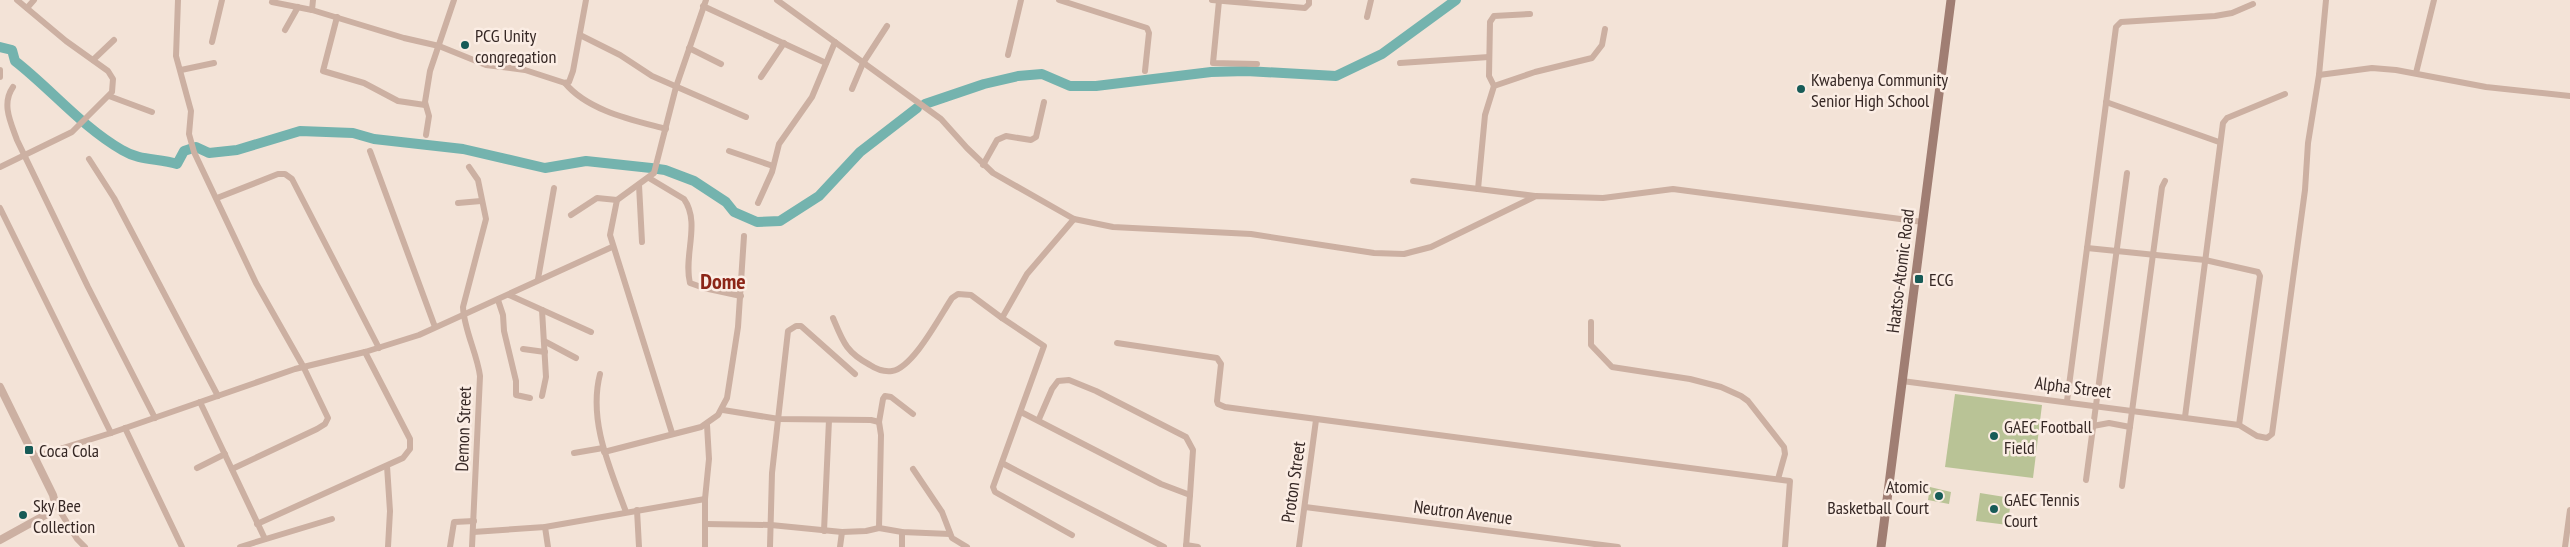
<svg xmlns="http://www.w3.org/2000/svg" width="2570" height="547" font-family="'PT Sans Narrow',sans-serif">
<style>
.green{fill:#b9c396}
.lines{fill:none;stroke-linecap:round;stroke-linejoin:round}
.river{stroke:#74b3ae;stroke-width:10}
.minor{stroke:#ccb0a2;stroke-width:6}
.tertiary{stroke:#ccb0a2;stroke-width:8}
.secondary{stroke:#a07e73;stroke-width:9}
.poi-dot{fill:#175b57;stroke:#fbede4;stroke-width:2}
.labels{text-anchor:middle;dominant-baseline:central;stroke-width:5;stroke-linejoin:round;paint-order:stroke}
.poi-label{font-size:18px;fill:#362825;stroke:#fbede4;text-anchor:start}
.street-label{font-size:18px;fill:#362825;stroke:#fbede4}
.district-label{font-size:22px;font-weight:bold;fill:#8c2517;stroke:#fbede4}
</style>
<rect width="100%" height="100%" fill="#f3e3d7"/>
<!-- green -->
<g class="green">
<path d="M 1955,394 L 2042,405 L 2033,478 L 1945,467 Z"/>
<path d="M 1930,487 L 1951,492 L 1949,504 L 1928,500 Z"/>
<path d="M 1980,493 L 2011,498 L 2008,525 L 1976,521 Z"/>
</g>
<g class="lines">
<!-- river -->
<g class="river">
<path d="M 0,47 L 12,50 L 15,61 C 51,89 82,127 122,150 C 140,161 158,158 177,164 L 184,151 L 196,147 L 209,153 L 237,150 L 300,131 L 353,133 L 374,139 L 463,149 L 545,168 L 586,161 L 651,168 L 665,170 L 694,181 L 726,202 L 734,212 L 757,222 L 780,221 L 819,196 L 860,152 L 917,108"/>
<path d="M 925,104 L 984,84 L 1018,76 L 1042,74 L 1070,86 L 1096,86 L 1211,72 L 1246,71 L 1336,76 L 1382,54 L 1456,0"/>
</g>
<!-- minor -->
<g class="minor">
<path d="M 178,0 L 176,56 L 191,111 L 189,134 L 194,152 L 256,283 L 303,366 L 328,418 L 325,424 L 317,429 L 232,469"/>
<path d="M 313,0 L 312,10 L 404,38 L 439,46 L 486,65 L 525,70 L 565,83 L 569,82 L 573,71 L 586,0"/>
<path d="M 777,0 L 941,119 L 967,148 L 993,173 L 1074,219 L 1113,227 L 1251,234 L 1374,253 L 1404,254 L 1431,247 L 1536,196 L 1603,198 L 1673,189 L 1923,222"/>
<path d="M 1059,0 L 1147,28 L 1149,33 L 1145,71"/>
<path d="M 1212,0 L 1305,8 L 1309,4 L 1309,0"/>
<path d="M 1219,1 L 1213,63 L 1257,64"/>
<path d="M 272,2 L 312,10"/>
<path d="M 703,6 L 826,63"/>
<path d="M 27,8 L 34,0"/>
<path d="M 337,17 L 323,71 L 364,83 L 398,101 L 425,105"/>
<path d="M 1367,17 L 1371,0"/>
<path d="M 285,30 L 298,7"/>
<path d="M 580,35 L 620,55 L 652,76 L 746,117"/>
<path d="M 212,42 L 222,0"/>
<path d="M 689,48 L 721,64"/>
<path d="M 1008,55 L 1021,0"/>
<path d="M 93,60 L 114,40"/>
<path d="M 1400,63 L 1489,57"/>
<path d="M 0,70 L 0,77"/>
<path d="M 181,70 L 214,63"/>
<path d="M 2416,73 L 2434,0"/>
<path d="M 2319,75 L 2372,68 L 2396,70 L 2486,87 L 2570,96"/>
<path d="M 761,77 L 784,43"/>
<path d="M 565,83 C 588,111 633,120 666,129"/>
<path d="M 1494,86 L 1489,76 L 1490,22 L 1494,16 L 1530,14"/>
<path d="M 13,87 C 1,104 11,123 17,140 L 88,287 L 155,418"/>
<path d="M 852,89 L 863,63 L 887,26"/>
<path d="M 109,96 L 152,112"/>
<path d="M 2106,102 L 2219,142"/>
<path d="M 426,135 L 429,116 L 425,102 L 430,71 L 454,0"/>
<path d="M 370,151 L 435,327"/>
<path d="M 729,151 L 773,166"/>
<path d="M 89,159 L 114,198 L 218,396"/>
<path d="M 983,165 L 997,140 L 1006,136 L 1031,140 L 1036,137 L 1044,102"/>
<path d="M 0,167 L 72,132 L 112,92 L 113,79 L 108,71 L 66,41 L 17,0"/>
<path d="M 469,167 L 478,180 L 486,219 L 463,307 C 464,330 477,353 480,376 L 472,547"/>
<path d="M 649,178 L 684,199 C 701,223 683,256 690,283 L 704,288 L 741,296"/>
<path d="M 1413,181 L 1535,196"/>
<path d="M 639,185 L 642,242"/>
<path d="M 1478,189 L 1485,115 L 1494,86 L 1535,72 L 1592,58 L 1602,45 L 1605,29"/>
<path d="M 217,198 L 278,174 L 285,174 L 292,179 L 379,348"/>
<path d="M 458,203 L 481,201"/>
<path d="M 758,203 L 772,172 L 779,144 L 812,97 L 835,42"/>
<path d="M 0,208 L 111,433"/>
<path d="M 571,215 L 597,198 L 617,200"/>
<path d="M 2087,248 L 2205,260 L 2258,272 L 2260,276 L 2239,425"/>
<path d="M 538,279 L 554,188"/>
<path d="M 509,295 L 591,332"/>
<path d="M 498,300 L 503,315 L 504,331 L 516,381 L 516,395 L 530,398"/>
<path d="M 833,318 C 843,342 846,352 870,365 C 876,369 884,372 892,371 C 913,368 940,316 952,298 L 958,294 L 971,295 L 1002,318 L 1027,274 L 1074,219"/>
<path d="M 1002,318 L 1044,346 L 993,487 L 995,492 L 1072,535"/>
<path d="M 1591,322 L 1591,345 L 1612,367 L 1690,379 L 1721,387 L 1741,396 L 1748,401 L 1784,447 L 1785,454 L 1778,479"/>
<path d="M 544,341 L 576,358"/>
<path d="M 1117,343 L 1217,358 L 1221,364 L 1217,401 L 1218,404 L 1225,407 L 1790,481 L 1785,547"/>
<path d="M 523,349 L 545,352"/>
<path d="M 600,374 C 588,421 610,468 626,512"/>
<path d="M 1902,381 L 2239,425"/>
<path d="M 542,396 L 546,377 L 542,310"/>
<path d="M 2067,401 L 2116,27 L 2121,22 L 2215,16 L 2232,13 L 2253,4"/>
<path d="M 200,402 L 265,539"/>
<path d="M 723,410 L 779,419 L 871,420 L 879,422"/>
<path d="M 1021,412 L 1161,484 L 1190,495 L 1186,547"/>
<path d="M 2185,417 L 2223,123 L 2227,118 L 2285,94"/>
<path d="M 1039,419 L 1052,389 L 1058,381 L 1069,380 L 1096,391 L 1186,437 L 1193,450 L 1190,495"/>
<path d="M 2239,425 L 2257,436 L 2267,438 L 2272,434 L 2305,190 L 2308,143 L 2319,75 L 2326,0"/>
<path d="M 2093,426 L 2109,423 L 2130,427"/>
<path d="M 125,428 L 182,547"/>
<path d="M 672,433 L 610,235 L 617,200 L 654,173 L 676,87 L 706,0"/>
<path d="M 604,452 L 701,427 L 718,415 L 727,398 L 738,327 L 744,236"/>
<path d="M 574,453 L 603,448"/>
<path d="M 34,457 L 111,433 L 295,369 L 365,352 L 419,335 L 612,247"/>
<path d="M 1002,463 L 1164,547"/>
<path d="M 387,466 L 390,511 L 388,547"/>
<path d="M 197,468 L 225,454"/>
<path d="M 913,469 L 942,512 L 952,538 L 967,547"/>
<path d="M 2086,480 L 2127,173"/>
<path d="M 2122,486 L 2162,187 L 2165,181"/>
<path d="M 55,503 L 77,539 L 85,547"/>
<path d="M 1305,507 L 1618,547"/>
<path d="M 637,510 L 639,547"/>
<path d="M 257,524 L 403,458 L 410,449 L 410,439 L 365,352"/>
<path d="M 705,524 L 771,525 L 842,532 L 866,531 L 879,528 L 902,532 L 950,534"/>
<path d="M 545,527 L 548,547"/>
<path d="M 879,528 L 881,435 L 879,422 L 883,399 L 885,396 L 891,397 L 913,414"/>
<path d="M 824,531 L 829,420"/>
<path d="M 473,532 L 545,527 L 705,499"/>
<path d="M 902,532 L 902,547"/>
<path d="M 1186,545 L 1198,547"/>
<path d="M 240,547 L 332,519"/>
<path d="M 450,547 L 454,522 L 474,521"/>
<path d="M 705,547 L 705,499 L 709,459 L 707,425"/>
<path d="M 770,547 L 772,473 L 788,331 L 796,326 L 801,326 L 855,374"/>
<path d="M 840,547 L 842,532"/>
<path d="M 1299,547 L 1316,420"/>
<path d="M 2565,547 L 2570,510"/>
</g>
<!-- tertiary -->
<path class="tertiary" d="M 0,387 L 53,495 L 55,503 L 49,513 L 0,540"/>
<!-- secondary -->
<path class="secondary" d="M 1881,547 L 1951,0"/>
</g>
<!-- markers -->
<g class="poi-dot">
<circle cx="465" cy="45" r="5"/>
<circle cx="1801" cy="89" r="5"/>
<rect x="1914" y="274" width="10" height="10" rx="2.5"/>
<circle cx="1994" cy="436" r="5"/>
<rect x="24" y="445" width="10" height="10" rx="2.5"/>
<circle cx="1939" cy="496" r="5"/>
<circle cx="1994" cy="509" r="5"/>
<circle cx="23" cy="515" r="5"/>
</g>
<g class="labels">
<!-- poi labels -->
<g class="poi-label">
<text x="475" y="35">PCG Unity<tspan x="475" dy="21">congregation</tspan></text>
<text x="1811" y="79">Kwabenya Community<tspan x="1811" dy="21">Senior High School</tspan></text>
<text x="1929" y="279">ECG</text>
<text x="2004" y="426">GAEC Football<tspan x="2004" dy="21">Field</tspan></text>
<text x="39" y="450">Coca Cola</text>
<text x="1929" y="486" text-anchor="end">Atomic<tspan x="1929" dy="21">Basketball Court</tspan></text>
<text x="2004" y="499">GAEC Tennis<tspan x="2004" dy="21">Court</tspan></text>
<text x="33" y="505">Sky Bee<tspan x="33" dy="21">Collection</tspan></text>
</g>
<!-- street labels -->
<g class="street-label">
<text transform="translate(1900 271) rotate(-83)">Haatso-Atomic Road</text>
<text transform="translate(2073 387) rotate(7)">Alpha Street</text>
<text transform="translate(463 429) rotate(-88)">Demon Street</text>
<text transform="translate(1293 482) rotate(-82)">Proton Street</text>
<text transform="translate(1463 512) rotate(7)">Neutron Avenue</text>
</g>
<!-- district labels -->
<g class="district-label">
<text x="723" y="281">Dome</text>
</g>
</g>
</svg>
